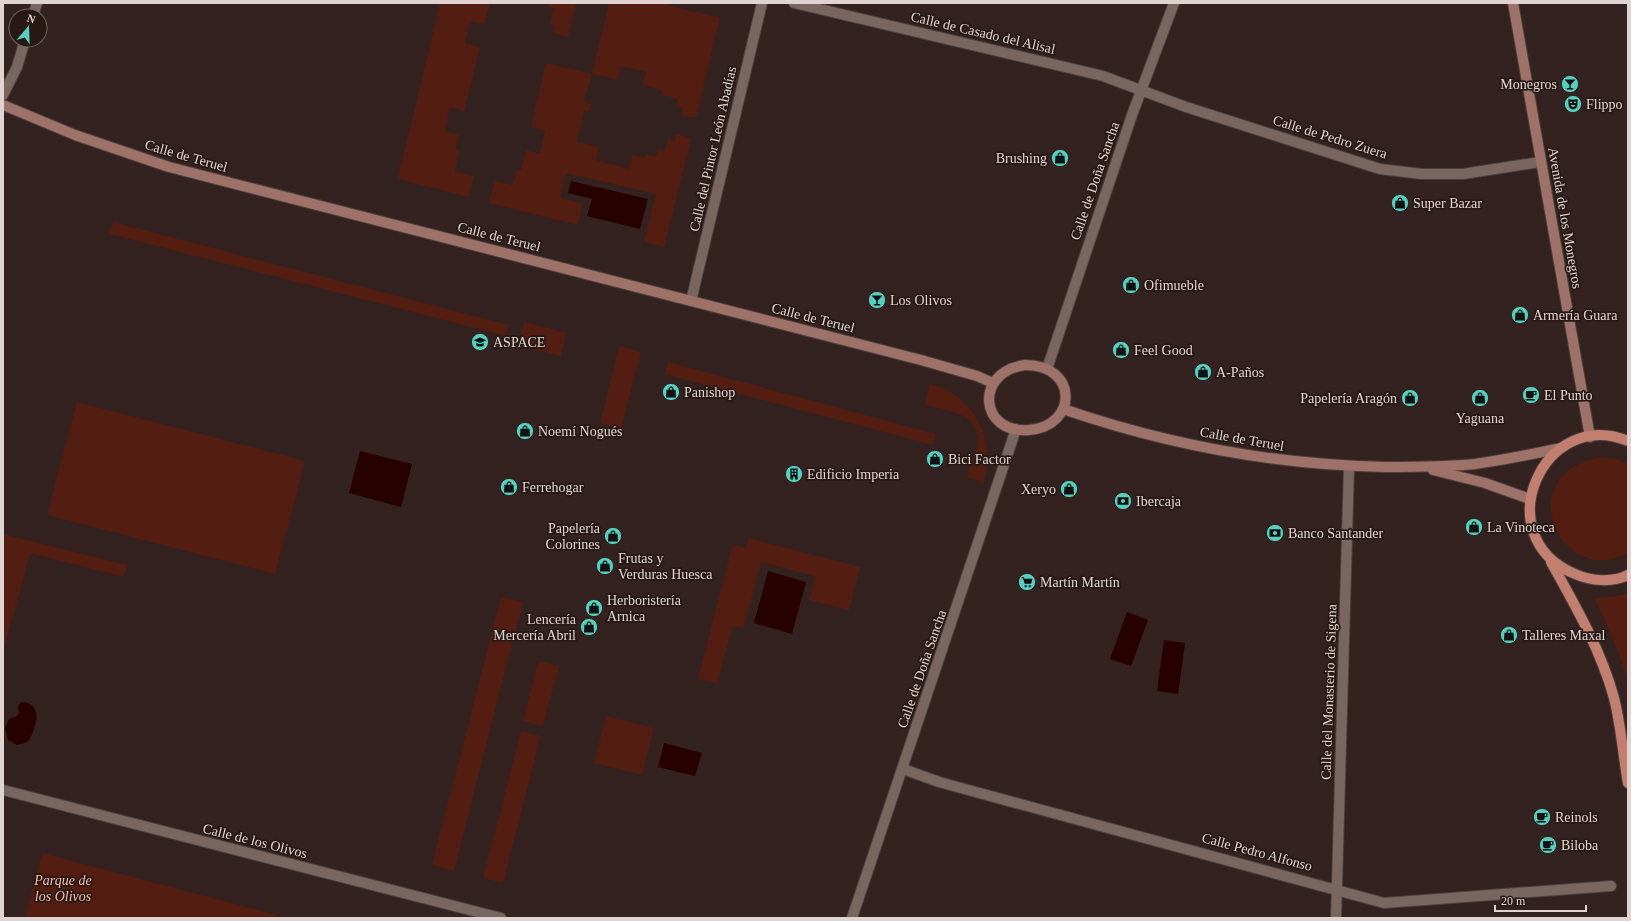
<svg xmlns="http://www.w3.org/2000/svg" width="1631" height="921" font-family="'Times New Roman',serif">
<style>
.green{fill:#541d11}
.water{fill:#270000}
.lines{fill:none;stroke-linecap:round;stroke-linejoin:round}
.street-casing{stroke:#4d403d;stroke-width:12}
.secondary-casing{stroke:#4d403d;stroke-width:12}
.primary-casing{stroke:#4d403d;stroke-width:12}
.street{stroke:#796661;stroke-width:10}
.secondary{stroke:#9e7268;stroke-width:10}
.primary{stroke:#c27f6f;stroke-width:10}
.labels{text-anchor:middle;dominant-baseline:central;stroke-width:3.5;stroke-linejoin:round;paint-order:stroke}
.street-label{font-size:14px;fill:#e0d4d2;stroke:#281915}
.poi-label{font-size:14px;fill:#e0d4d2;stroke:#281915;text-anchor:start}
.park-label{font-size:14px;font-style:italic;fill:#f7bcae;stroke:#281915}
</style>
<rect width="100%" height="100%" fill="#33221f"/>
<!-- green -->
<g class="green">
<path d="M 440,3 L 490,3 L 485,24 L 470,21 L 465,43 L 480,47 L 464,111 L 450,107 L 445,131 L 459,135 L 456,149 L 459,151 L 455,172 L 474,176 L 469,197 L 398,179 Z"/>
<path d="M 549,3 L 576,3 L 568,37 L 553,33 L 555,26 L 550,24 L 554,8 L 548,7 Z"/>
<path d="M 609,3 L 660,3 L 720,18 L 696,118 L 681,115 L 683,108 L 676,106 L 678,99 L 662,95 L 663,90 L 642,85 L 646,72 L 621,66 L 618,80 L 592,74 L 584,102 L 591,104 L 589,112 L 584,111 L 577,142 L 599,147 L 596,160 L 629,169 L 632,155 L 646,158 L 647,154 L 656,156 L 658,150 L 665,152 L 668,139 L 675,141 L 676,134 L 691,138 L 664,247 L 644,242 L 656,194 L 566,173 L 560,198 L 583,203 L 578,225 L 489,203 L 495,181 L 513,185 L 517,169 L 521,170 L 526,150 L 540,154 L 545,131 L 531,127 L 546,63 L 592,74 Z"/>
<path d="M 113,222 L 509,325 L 506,336 L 110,234 Z"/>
<path d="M 524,322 L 566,333 L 561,356 L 519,346 Z"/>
<path d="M 619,346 L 641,352 L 621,429 L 600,423 Z"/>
<path d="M 668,362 L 936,434 L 933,445 L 665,374 Z"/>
<path d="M 930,384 C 975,395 997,440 983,483 L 967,477 C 970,466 977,453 978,442 C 980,413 945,410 925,405 Z"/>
<path d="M 77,402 L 305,461 L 275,574 L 47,515 Z"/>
<path d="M 1603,457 L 1616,459 L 1628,464 L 1628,553 C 1559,591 1508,470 1603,457 Z"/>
<path d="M 3,534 L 127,565 L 124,577 L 30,553 L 3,653 Z"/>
<path d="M 749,538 L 860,567 L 849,610 L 809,600 L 815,576 L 761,562 L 744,628 L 733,626 L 717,684 L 698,679 L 733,544 L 746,548 Z"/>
<path d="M 1628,594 L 1628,682 C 1620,653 1608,626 1594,599 Z"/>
<path d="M 501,597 L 523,602 L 454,871 L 432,865 Z"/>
<path d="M 538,661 L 559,666 L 543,726 L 523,721 Z"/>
<path d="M 606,716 L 654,728 L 642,775 L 594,763 Z"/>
<path d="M 521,731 L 541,736 L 503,883 L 483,878 Z"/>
<path d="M 42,853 L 288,918 L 25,918 Z"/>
</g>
<!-- water -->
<g class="water">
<path d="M 571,181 L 648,199 L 640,229 L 587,216 L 592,199 L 568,193 Z"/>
<path d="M 360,451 L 412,464 L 401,507 L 349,493 Z"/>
<path d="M 768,571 L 806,582 L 792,634 L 754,623 Z"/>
<path d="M 1127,612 L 1148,620 L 1131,666 L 1110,659 Z"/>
<path d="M 1164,640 L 1185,643 L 1178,694 L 1157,691 Z"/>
<path d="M 24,702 C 45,706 35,730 28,742 L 17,745 L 8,740 L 5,728 L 9,719 L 17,716 L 19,713 L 18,706 L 20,703 Z"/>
<path d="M 664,743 L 702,753 L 695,776 L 658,767 Z"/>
</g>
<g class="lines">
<defs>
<g id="street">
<path d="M 794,3 L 1103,76 L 1186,107 L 1380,169 L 1422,174 L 1463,174 L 1540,162"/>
<path d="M 33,16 L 37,3"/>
<path d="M 3,95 L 17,67 L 25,40"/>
<path d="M 691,301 L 762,3"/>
<path d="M 1047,369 L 1132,115 L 1174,3"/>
<path d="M 903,769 L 939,782 L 1384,903 L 1611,886"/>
<path d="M 3,790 L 501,918"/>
<path d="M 852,918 L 1016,429"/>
<path d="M 1336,918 L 1349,466"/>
</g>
<g id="secondary">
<path d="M 1513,3 L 1590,437"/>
<path d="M 3,105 L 75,135 L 169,167 L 921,360 L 977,376 L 993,383"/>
<path d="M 1025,365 C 1079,365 1078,426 1029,430 C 979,434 974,372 1025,365 Z"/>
<path d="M 1063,409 C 1168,445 1276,465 1387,467 C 1416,467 1446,467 1475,464 C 1504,460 1533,454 1561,448"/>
<path d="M 1433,470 L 1485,483 L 1530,499"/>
</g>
<g id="primary">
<path d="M 1628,441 C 1544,406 1485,536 1575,574 C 1591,581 1612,583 1628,575"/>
<path d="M 1551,562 C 1575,605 1601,650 1614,698 C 1621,725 1623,755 1628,783"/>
</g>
</defs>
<!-- street casing -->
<use href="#street" class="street-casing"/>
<!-- secondary casing -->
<use href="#secondary" class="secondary-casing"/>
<!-- primary casing -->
<use href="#primary" class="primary-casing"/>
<!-- street -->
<use href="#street" class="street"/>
<!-- secondary -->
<use href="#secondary" class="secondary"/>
<!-- primary -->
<use href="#primary" class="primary"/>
</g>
<!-- icons -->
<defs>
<symbol id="bar-disc" viewBox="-11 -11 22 22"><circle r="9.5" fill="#58cebf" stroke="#281915"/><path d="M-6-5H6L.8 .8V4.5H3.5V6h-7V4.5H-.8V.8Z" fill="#111"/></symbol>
<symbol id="theatre-disc" viewBox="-11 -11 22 22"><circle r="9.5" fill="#58cebf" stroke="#281915"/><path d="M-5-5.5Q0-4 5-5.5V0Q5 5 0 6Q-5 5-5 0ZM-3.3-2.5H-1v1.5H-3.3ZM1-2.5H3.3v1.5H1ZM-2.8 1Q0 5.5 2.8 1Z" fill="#111"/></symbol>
<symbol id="shop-disc" viewBox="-11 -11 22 22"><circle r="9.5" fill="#58cebf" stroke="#281915"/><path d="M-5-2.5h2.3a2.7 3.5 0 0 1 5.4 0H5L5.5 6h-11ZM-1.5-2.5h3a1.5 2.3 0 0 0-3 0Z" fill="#111"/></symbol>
<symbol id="school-disc" viewBox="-11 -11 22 22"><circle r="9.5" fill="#58cebf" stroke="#281915"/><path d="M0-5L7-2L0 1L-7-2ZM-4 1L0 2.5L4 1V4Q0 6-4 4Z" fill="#111"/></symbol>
<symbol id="cafe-disc" viewBox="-11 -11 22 22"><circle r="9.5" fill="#58cebf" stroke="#281915"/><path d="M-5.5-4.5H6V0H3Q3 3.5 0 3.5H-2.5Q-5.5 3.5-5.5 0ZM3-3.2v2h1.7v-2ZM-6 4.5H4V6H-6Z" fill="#111"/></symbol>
<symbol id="building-disc" viewBox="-11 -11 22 22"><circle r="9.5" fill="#58cebf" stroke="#281915"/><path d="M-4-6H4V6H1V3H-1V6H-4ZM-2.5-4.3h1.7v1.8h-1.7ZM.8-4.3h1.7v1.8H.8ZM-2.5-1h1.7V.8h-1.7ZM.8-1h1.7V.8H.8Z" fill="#111"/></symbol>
<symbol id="bank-disc" viewBox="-11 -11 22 22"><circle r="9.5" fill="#58cebf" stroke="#281915"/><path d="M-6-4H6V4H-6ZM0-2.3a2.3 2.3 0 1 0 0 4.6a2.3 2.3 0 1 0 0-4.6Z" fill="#111"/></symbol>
<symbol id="supermarket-disc" viewBox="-11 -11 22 22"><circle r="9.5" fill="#58cebf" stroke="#281915"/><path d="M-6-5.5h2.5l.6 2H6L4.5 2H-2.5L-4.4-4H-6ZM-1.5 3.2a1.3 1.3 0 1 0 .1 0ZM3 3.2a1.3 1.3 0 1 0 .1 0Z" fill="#111"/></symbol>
</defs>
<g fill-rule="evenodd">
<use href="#bar-disc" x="1560" y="74" width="20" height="20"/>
<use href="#theatre-disc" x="1563" y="94" width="20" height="20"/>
<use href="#shop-disc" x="1050" y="148" width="20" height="20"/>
<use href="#shop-disc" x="1390" y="193" width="20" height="20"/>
<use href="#shop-disc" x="1121" y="275" width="20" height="20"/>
<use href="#bar-disc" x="867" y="290" width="20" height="20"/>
<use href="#shop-disc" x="1510" y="305" width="20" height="20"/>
<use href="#school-disc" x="470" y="332" width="20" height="20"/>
<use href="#shop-disc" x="1111" y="340" width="20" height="20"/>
<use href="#shop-disc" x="1193" y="362" width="20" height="20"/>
<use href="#shop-disc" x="661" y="382" width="20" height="20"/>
<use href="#cafe-disc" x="1521" y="385" width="20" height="20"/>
<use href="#shop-disc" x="1400" y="388" width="20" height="20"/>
<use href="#shop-disc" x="1470" y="388" width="20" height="20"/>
<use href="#shop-disc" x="515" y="421" width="20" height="20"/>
<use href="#shop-disc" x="925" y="449" width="20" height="20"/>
<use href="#building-disc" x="784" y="464" width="20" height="20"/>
<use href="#shop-disc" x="499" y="477" width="20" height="20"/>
<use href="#shop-disc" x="1059" y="479" width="20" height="20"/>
<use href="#bank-disc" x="1113" y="491" width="20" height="20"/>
<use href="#shop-disc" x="1464" y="517" width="20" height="20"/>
<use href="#bank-disc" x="1265" y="523" width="20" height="20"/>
<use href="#shop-disc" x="603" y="526" width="20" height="20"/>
<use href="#shop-disc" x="595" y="556" width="20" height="20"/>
<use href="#supermarket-disc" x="1017" y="572" width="20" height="20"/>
<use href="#shop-disc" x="584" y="598" width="20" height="20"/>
<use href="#shop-disc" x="579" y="617" width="20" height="20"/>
<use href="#shop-disc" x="1499" y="625" width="20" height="20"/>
<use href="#cafe-disc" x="1532" y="807" width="20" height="20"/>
<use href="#cafe-disc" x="1538" y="835" width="20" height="20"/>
</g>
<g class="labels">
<!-- street labels -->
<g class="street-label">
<text transform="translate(983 33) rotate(13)">Calle de Casado del Alisal</text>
<text transform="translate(1330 137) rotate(17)">Calle de Pedro Zuera</text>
<text transform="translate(713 149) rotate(-77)">Calle del Pintor León Abadías</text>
<text transform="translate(186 156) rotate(16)">Calle de Teruel</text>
<text transform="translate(1095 181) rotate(-71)">Calle de Doña Sancha</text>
<text transform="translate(1565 218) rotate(80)">Avenida de los Monegros</text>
<text transform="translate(499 237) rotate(14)">Calle de Teruel</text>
<text transform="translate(813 318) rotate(14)">Calle de Teruel</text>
<text transform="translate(1242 439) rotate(10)">Calle de Teruel</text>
<text transform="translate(922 669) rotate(-71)">Calle de Doña Sancha</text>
<text transform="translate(1329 692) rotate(-88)">Calle del Monasterio de Sigena</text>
<text transform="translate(255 841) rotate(14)">Calle de los Olivos</text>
<text transform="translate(1257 852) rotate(15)">Calle Pedro Alfonso</text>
</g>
<!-- poi labels -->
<g class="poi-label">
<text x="1557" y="84" text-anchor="end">Monegros</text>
<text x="1586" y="104">Flippo</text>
<text x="1047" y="158" text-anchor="end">Brushing</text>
<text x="1413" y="203">Super Bazar</text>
<text x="1144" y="285">Ofimueble</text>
<text x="890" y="300">Los Olivos</text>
<text x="1533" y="315">Armería Guara</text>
<text x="493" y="342">ASPACE</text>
<text x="1134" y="350">Feel Good</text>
<text x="1216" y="372">A-Paños</text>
<text x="684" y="392">Panishop</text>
<text x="1544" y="395">El Punto</text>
<text x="1397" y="398" text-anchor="end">Papelería Aragón</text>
<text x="1480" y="418" text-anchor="middle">Yaguana</text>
<text x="538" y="431">Noemí Nogués</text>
<text x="948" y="459">Bici Factor</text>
<text x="807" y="474">Edificio Imperia</text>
<text x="522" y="487">Ferrehogar</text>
<text x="1056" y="489" text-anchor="end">Xeryo</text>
<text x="1136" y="501">Ibercaja</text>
<text x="1487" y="527">La Vinoteca</text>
<text x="600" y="528" text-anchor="end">Papelería<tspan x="600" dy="16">Colorines</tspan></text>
<text x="1288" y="533">Banco Santander</text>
<text x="618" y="558">Frutas y<tspan x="618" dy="16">Verduras Huesca</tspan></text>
<text x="1040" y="582">Martín Martín</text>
<text x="607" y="600">Herboristería<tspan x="607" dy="16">Arnica</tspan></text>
<text x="576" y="619" text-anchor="end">Lencería<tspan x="576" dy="16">Mercería Abril</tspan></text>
<text x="1522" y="635">Talleres Maxal</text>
<text x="1555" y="817">Reinols</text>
<text x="1561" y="845">Biloba</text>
</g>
<!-- park labels -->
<g class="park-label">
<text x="63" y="880">Parque de<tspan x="63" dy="16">los Olivos</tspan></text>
</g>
</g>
<!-- border -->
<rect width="1631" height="921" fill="none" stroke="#e0d4d2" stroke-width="8"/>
<!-- north arrow -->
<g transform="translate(28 28) rotate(19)"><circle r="19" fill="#281915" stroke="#726461"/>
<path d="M0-3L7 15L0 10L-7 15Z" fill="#58cebf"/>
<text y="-6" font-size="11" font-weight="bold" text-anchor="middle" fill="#e0d4d2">N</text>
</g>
<!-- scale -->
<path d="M1495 905v6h91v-6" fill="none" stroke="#e0d4d2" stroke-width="2"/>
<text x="1501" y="905" font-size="12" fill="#e0d4d2" stroke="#281915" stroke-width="3" paint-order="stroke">20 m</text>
</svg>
